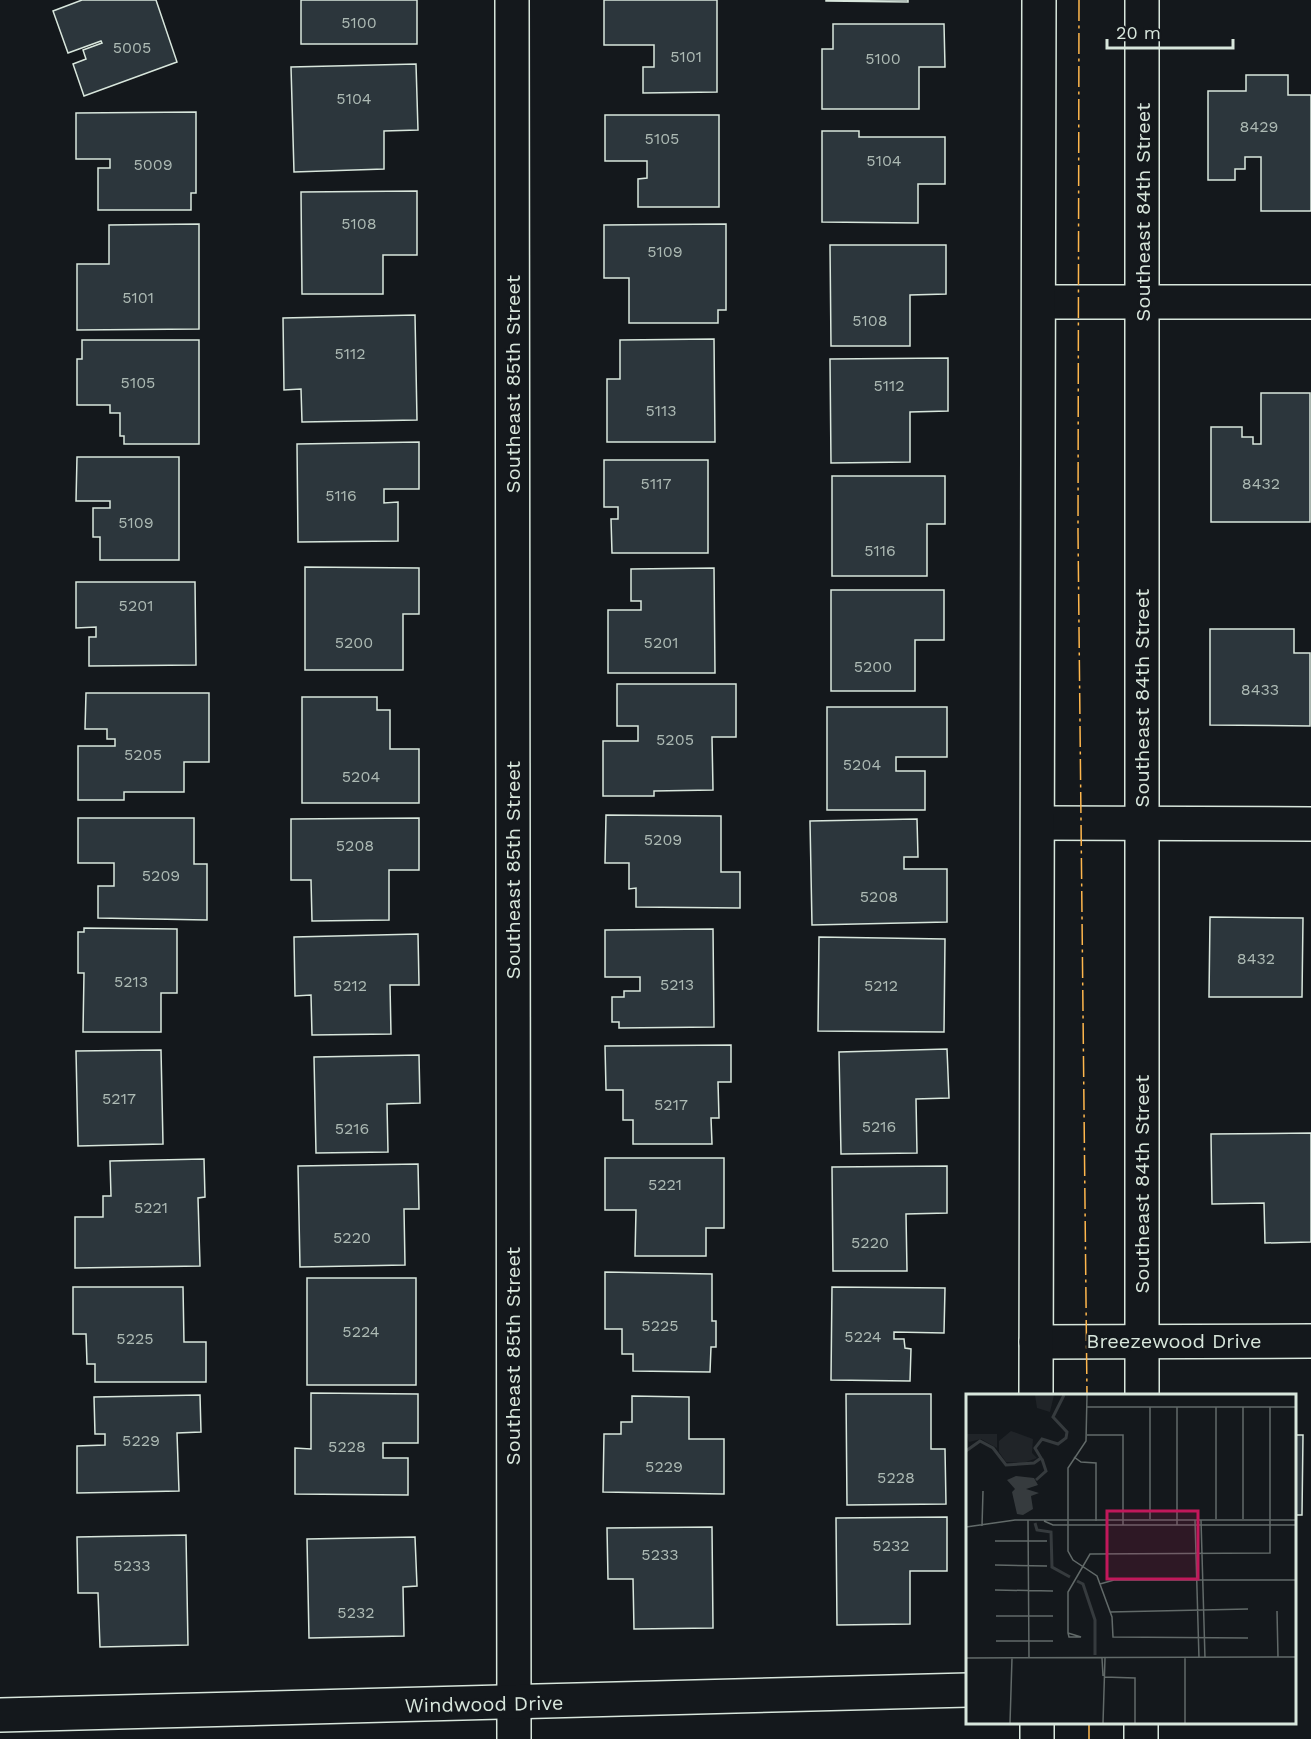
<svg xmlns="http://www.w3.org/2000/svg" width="1311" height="1739" font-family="'Work Sans',sans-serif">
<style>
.building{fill:#2c363c;stroke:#d8e6dc;stroke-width:1.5}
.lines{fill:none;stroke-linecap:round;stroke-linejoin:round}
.minor-casing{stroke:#d8e6dc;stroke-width:36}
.tertiary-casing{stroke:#d8e6dc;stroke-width:36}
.minor{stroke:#14181c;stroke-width:33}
.tertiary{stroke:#14181c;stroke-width:33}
.power{stroke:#ffb74d;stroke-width:1.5;stroke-dasharray:21 4.5 3 4.5;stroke-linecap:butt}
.labels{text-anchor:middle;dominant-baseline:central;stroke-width:4.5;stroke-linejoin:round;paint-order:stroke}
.number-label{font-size:16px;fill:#adbab4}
.street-label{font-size:20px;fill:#d8e6dc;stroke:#14181c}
.inset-river{fill:none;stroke:#363b3e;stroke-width:3}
.inset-road{fill:none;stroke:#626a69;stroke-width:1.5}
.view{fill:#c2185b;fill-opacity:0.15;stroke:#c2185b;stroke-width:3}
.inset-edge{fill:none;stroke:#d8e6dc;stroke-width:3}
</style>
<rect width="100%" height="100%" fill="#14181c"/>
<!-- building -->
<g class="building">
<path d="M 82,0 L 156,0 L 177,62 L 84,96 L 73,64 L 86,59 L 83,50 L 102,43 L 101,41 L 68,53 L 53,11 Z"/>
<rect x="301" y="0" width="116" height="44"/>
<path d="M 604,0 L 717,0 L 717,92 L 643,93 L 643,67 L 654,67 L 654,45 L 604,45 Z"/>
<path d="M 826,0 L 908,0 L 908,2 L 826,1 Z"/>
<path d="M 833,24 L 944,24 L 945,67 L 919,67 L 919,109 L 822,109 L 822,49 L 833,49 Z"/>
<path d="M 416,64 L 418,130 L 384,131 L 384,169 L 294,172 L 291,67 Z"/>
<path d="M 1246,75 L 1288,75 L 1288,95 L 1311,95 L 1311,211 L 1261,211 L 1261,157 L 1245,157 L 1245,169 L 1235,169 L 1235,180 L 1208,180 L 1208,91 L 1246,91 Z"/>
<path d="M 196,112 L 196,193 L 191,193 L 191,210 L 98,210 L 98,168 L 110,168 L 110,159 L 76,159 L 76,113 Z"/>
<path d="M 605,115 L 719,115 L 719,207 L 638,207 L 638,179 L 647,178 L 647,161 L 605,161 Z"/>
<path d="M 822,131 L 859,131 L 859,137 L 945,137 L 945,184 L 918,184 L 918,223 L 822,222 Z"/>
<path d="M 417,191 L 417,255 L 383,255 L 383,294 L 302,294 L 301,192 Z"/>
<path d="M 199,224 L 199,329 L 77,330 L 77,264 L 109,264 L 109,225 Z"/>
<path d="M 726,224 L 726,310 L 718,310 L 718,323 L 629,323 L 629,278 L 604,278 L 604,225 Z"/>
<path d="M 830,245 L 946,245 L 946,294 L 910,295 L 910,346 L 831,346 Z"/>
<path d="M 415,315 L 417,420 L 302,422 L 301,389 L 284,390 L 283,318 Z"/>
<path d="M 714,339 L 715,442 L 607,442 L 607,379 L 620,379 L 620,340 Z"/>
<path d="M 82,340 L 199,340 L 199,444 L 124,444 L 124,436 L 120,436 L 120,413 L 110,413 L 110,405 L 77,405 L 77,359 L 82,359 Z"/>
<path d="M 948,358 L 948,411 L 910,412 L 910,462 L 831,463 L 830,359 Z"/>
<path d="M 1261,393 L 1310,393 L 1310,522 L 1211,522 L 1211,427 L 1242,427 L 1242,437 L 1253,437 L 1253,444 L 1261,444 Z"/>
<path d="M 419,442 L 419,489 L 384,489 L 384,503 L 398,502 L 398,541 L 298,542 L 297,444 Z"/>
<path d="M 77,457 L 179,457 L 179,560 L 100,560 L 100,537 L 93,537 L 93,508 L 110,508 L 110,501 L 76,501 Z"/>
<path d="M 604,460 L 708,460 L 708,553 L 612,553 L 611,519 L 618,519 L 618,507 L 604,507 Z"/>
<path d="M 832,476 L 945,476 L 945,524 L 927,524 L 927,576 L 832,576 Z"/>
<path d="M 305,567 L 419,568 L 419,614 L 403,614 L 403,670 L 305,670 Z"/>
<path d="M 714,568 L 715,673 L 608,673 L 608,610 L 641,610 L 641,601 L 631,601 L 631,569 Z"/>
<path d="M 76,582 L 195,582 L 196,665 L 89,666 L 89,637 L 96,637 L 96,627 L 76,628 Z"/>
<path d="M 831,590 L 944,590 L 944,640 L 915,640 L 915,691 L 831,691 Z"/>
<path d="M 1210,629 L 1294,629 L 1294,653 L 1310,653 L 1310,726 L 1210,725 Z"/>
<path d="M 617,684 L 736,684 L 736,737 L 712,737 L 713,790 L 654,791 L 654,796 L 603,796 L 603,741 L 638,741 L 638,726 L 617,726 Z"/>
<path d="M 86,693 L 209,693 L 209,762 L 184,762 L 184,792 L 124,792 L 124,800 L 78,800 L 78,746 L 115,746 L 115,739 L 107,739 L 107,729 L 85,729 Z"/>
<path d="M 302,697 L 377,697 L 377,710 L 390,710 L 390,749 L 419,749 L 419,803 L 302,803 Z"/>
<path d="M 827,707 L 947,707 L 947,757 L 896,757 L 896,771 L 925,771 L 925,810 L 827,810 Z"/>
<path d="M 606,815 L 721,816 L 721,872 L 740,872 L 740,908 L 636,907 L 636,888 L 629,889 L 629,863 L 605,863 Z"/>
<path d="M 78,818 L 194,818 L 194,864 L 207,864 L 207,920 L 98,918 L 98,886 L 114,886 L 114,863 L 78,863 Z"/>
<path d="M 419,818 L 419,870 L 389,870 L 389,920 L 312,921 L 311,880 L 291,880 L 291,819 Z"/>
<path d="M 917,819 L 918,857 L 904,857 L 904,869 L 947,869 L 947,922 L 812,925 L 810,821 Z"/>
<path d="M 1210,917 L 1303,918 L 1302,997 L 1209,997 Z"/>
<path d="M 84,928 L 177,929 L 177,993 L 161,993 L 161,1032 L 83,1032 L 84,973 L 78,973 L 78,932 L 84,932 Z"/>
<path d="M 713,929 L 714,1027 L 619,1028 L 619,1022 L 612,1022 L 612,997 L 624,997 L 624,991 L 640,991 L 640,977 L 605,977 L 605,930 Z"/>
<path d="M 418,934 L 419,985 L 390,985 L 391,1034 L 312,1035 L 311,995 L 295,996 L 294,937 Z"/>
<path d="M 819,937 L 945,939 L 944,1032 L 818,1031 Z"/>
<path d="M 731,1045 L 731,1082 L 718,1082 L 719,1118 L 711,1118 L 712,1144 L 633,1144 L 633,1120 L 623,1120 L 623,1090 L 606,1090 L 605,1046 Z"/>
<path d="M 947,1049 L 949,1098 L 916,1099 L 917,1153 L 841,1154 L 839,1052 Z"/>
<path d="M 161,1050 L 163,1144 L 78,1146 L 76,1051 Z"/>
<path d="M 419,1055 L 420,1103 L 387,1104 L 388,1152 L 316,1153 L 314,1057 Z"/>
<path d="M 1311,1133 L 1311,1242 L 1265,1243 L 1264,1203 L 1212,1204 L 1211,1134 Z"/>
<path d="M 605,1158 L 724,1158 L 724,1228 L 706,1228 L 706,1256 L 635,1256 L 636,1210 L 605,1210 Z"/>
<path d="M 204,1159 L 205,1197 L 198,1198 L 200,1266 L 75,1268 L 75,1217 L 103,1217 L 103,1196 L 111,1196 L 110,1161 Z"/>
<path d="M 418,1164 L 419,1209 L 404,1209 L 405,1265 L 300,1267 L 298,1166 Z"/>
<path d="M 947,1166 L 947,1213 L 906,1214 L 907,1271 L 833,1271 L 832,1167 Z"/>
<path d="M 605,1272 L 712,1274 L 712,1321 L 716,1321 L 716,1347 L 711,1347 L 710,1372 L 633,1371 L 633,1354 L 622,1354 L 622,1329 L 605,1329 Z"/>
<rect x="307" y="1278" width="109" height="107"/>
<path d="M 73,1287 L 183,1287 L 184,1342 L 206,1342 L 206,1382 L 95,1382 L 95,1364 L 87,1364 L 86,1334 L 73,1334 Z"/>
<path d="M 832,1287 L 945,1288 L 944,1333 L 894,1332 L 894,1339 L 904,1339 L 905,1348 L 911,1349 L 910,1381 L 831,1380 Z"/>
<path d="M 311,1393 L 418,1394 L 418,1443 L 383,1443 L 383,1458 L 408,1458 L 408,1495 L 295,1494 L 295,1448 L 311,1449 Z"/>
<path d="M 846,1394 L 931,1394 L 931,1449 L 945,1449 L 946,1504 L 847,1505 Z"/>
<path d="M 200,1395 L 201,1432 L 177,1433 L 179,1491 L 77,1493 L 77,1446 L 105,1445 L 105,1434 L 95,1434 L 94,1397 Z"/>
<path d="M 632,1396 L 689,1397 L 689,1439 L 724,1439 L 724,1494 L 603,1492 L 604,1434 L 621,1434 L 621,1422 L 632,1422 Z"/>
<path d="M 1294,1435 L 1303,1435 L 1302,1515 L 1294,1515 Z"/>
<path d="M 947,1517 L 947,1571 L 910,1571 L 910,1624 L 837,1625 L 836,1518 Z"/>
<path d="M 712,1527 L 713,1628 L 634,1629 L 633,1579 L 608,1579 L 607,1528 Z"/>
<path d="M 186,1535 L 188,1645 L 100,1647 L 98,1593 L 78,1593 L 77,1537 Z"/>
<path d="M 415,1537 L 417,1586 L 403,1587 L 404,1636 L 309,1638 L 307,1539 Z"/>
</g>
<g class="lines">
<defs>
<g id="minor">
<path d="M 512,0 L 514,1739"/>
<path d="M 1039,302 L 1311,302"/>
<path d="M 1038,823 L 1311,824"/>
<path d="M 1036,1342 L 1311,1341"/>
</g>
<g id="tertiary">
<path d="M 1142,0 L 1142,1396"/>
<path d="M 1036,1396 L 1039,0"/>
<path d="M 0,1715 L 968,1690"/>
<path d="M 1141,1722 L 1141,1739"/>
<path d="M 1037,1739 L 1037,1722"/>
</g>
</defs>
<!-- minor casing -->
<use href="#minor" class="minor-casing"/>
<!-- tertiary casing -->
<use href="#tertiary" class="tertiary-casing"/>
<!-- minor -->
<use href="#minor" class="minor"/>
<!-- tertiary -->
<use href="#tertiary" class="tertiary"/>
<!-- power -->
<g class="power">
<path d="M 1079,0 L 1078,532 L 1087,1396"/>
<path d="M 1089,1722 L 1089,1739"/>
</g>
</g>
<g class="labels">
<!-- number labels -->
<g class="number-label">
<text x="359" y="22">5100</text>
<text x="132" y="47">5005</text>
<text x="686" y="56">5101</text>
<text x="883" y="58">5100</text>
<text x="354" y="98">5104</text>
<text x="1259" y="126">8429</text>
<text x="662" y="138">5105</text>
<text x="884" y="160">5104</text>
<text x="153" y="164">5009</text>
<text x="359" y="223">5108</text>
<text x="665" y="251">5109</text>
<text x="138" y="297">5101</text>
<text x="870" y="320">5108</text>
<text x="350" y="353">5112</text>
<text x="138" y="382">5105</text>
<text x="889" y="385">5112</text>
<text x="661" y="410">5113</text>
<text x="656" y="483">5117</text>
<text x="1261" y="483">8432</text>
<text x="341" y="495">5116</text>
<text x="136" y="522">5109</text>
<text x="880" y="550">5116</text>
<text x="136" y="605">5201</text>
<text x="354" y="642">5200</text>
<text x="661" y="642">5201</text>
<text x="873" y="666">5200</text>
<text x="1260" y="689">8433</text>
<text x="675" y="739">5205</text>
<text x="143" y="754">5205</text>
<text x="862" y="764">5204</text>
<text x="361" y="776">5204</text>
<text x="663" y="839">5209</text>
<text x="355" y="845">5208</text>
<text x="161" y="875">5209</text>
<text x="879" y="896">5208</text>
<text x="1256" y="958">8432</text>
<text x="131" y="981">5213</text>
<text x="677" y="984">5213</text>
<text x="350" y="985">5212</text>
<text x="881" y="985">5212</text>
<text x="119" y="1098">5217</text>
<text x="671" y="1104">5217</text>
<text x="879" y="1126">5216</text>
<text x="352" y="1128">5216</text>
<text x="665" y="1184">5221</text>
<text x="151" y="1207">5221</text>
<text x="352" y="1237">5220</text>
<text x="870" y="1242">5220</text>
<text x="660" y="1325">5225</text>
<text x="361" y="1331">5224</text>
<text x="863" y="1336">5224</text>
<text x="135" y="1338">5225</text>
<text x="141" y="1440">5229</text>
<text x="347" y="1446">5228</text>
<text x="664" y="1466">5229</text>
<text x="896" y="1477">5228</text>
<text x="891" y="1545">5232</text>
<text x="660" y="1554">5233</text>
<text x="132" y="1565">5233</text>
<text x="356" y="1612">5232</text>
</g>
<!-- street labels -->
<g class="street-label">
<text transform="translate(1143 212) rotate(-90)">Southeast 84th Street</text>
<text transform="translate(513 384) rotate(-90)">Southeast 85th Street</text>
<text transform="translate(1142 698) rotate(-90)">Southeast 84th Street</text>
<text transform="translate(513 870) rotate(-90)">Southeast 85th Street</text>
<text transform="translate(1142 1184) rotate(-90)">Southeast 84th Street</text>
<text x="1174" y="1341">Breezewood Drive</text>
<text transform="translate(513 1356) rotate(-90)">Southeast 85th Street</text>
<text transform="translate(484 1704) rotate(-1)">Windwood Drive</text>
</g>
</g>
<!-- overview -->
<g transform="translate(966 1394)">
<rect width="330" height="330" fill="#14181c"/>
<path d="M 69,1 L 88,1 L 84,18 L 71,14 ZM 45,37 L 67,45 L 66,59 L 71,64 L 57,69 L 40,68 L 33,58 L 33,47 ZM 0,40 L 31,40 L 31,54 L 15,45 L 3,48 Z" fill="#202428"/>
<path d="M 50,82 L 68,84 L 72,91 L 60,95 L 73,99 L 65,102 L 67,115 L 57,121 L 51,120 L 46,98 L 49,95 L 41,86 Z" fill="#363b3e"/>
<path class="inset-river" d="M 0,57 L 14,47 L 27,54 L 40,71 L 68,69 L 75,64 L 69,54 L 76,45 L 92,50 L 100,44 L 101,38 L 87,23 L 98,1M 70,86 L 80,77 L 76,65M 69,129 L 71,136 L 85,138 L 86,173 L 104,183M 111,187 L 117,190 L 129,226 L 129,261"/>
<path class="inset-road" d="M 121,1 L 120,47 L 102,74 L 102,157 L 107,166 L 131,182 L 146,223 L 147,243 L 282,244M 121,13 L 330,13M 184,13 L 184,125M 211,13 L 211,131M 277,13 L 277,125M 121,41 L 157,41 L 157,131M 108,63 L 115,68 L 130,69 L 130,127M 250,125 L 250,13M 62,126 L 63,264M 229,126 L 233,264M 235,126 L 239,264M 78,127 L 87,131 L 330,131M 16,132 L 17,97M 0,133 L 49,126 L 330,126M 29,147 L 81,147M 29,171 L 81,172M 134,190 L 148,186 L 330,186M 29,196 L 87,197M 311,217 L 312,263M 144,218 L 282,215M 30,222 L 87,222M 102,239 L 115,243 L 103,243 L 102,239 L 102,198 L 124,160 L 304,159 L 304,13M 30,247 L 87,247M 0,264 L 330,263M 136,264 L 137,282M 138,283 L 169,284 L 169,329M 44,329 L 46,264M 137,329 L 139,264M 219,329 L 219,264"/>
<path class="view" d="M 141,117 L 232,117 L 232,185 L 141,185 Z"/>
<rect width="330" height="330" class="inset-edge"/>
</g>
<!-- scale -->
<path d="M1107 39v9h126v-9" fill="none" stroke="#d8e6dc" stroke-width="3"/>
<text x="1116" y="39" font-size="18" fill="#d8e6dc" stroke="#14181c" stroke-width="4.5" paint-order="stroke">20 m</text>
</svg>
